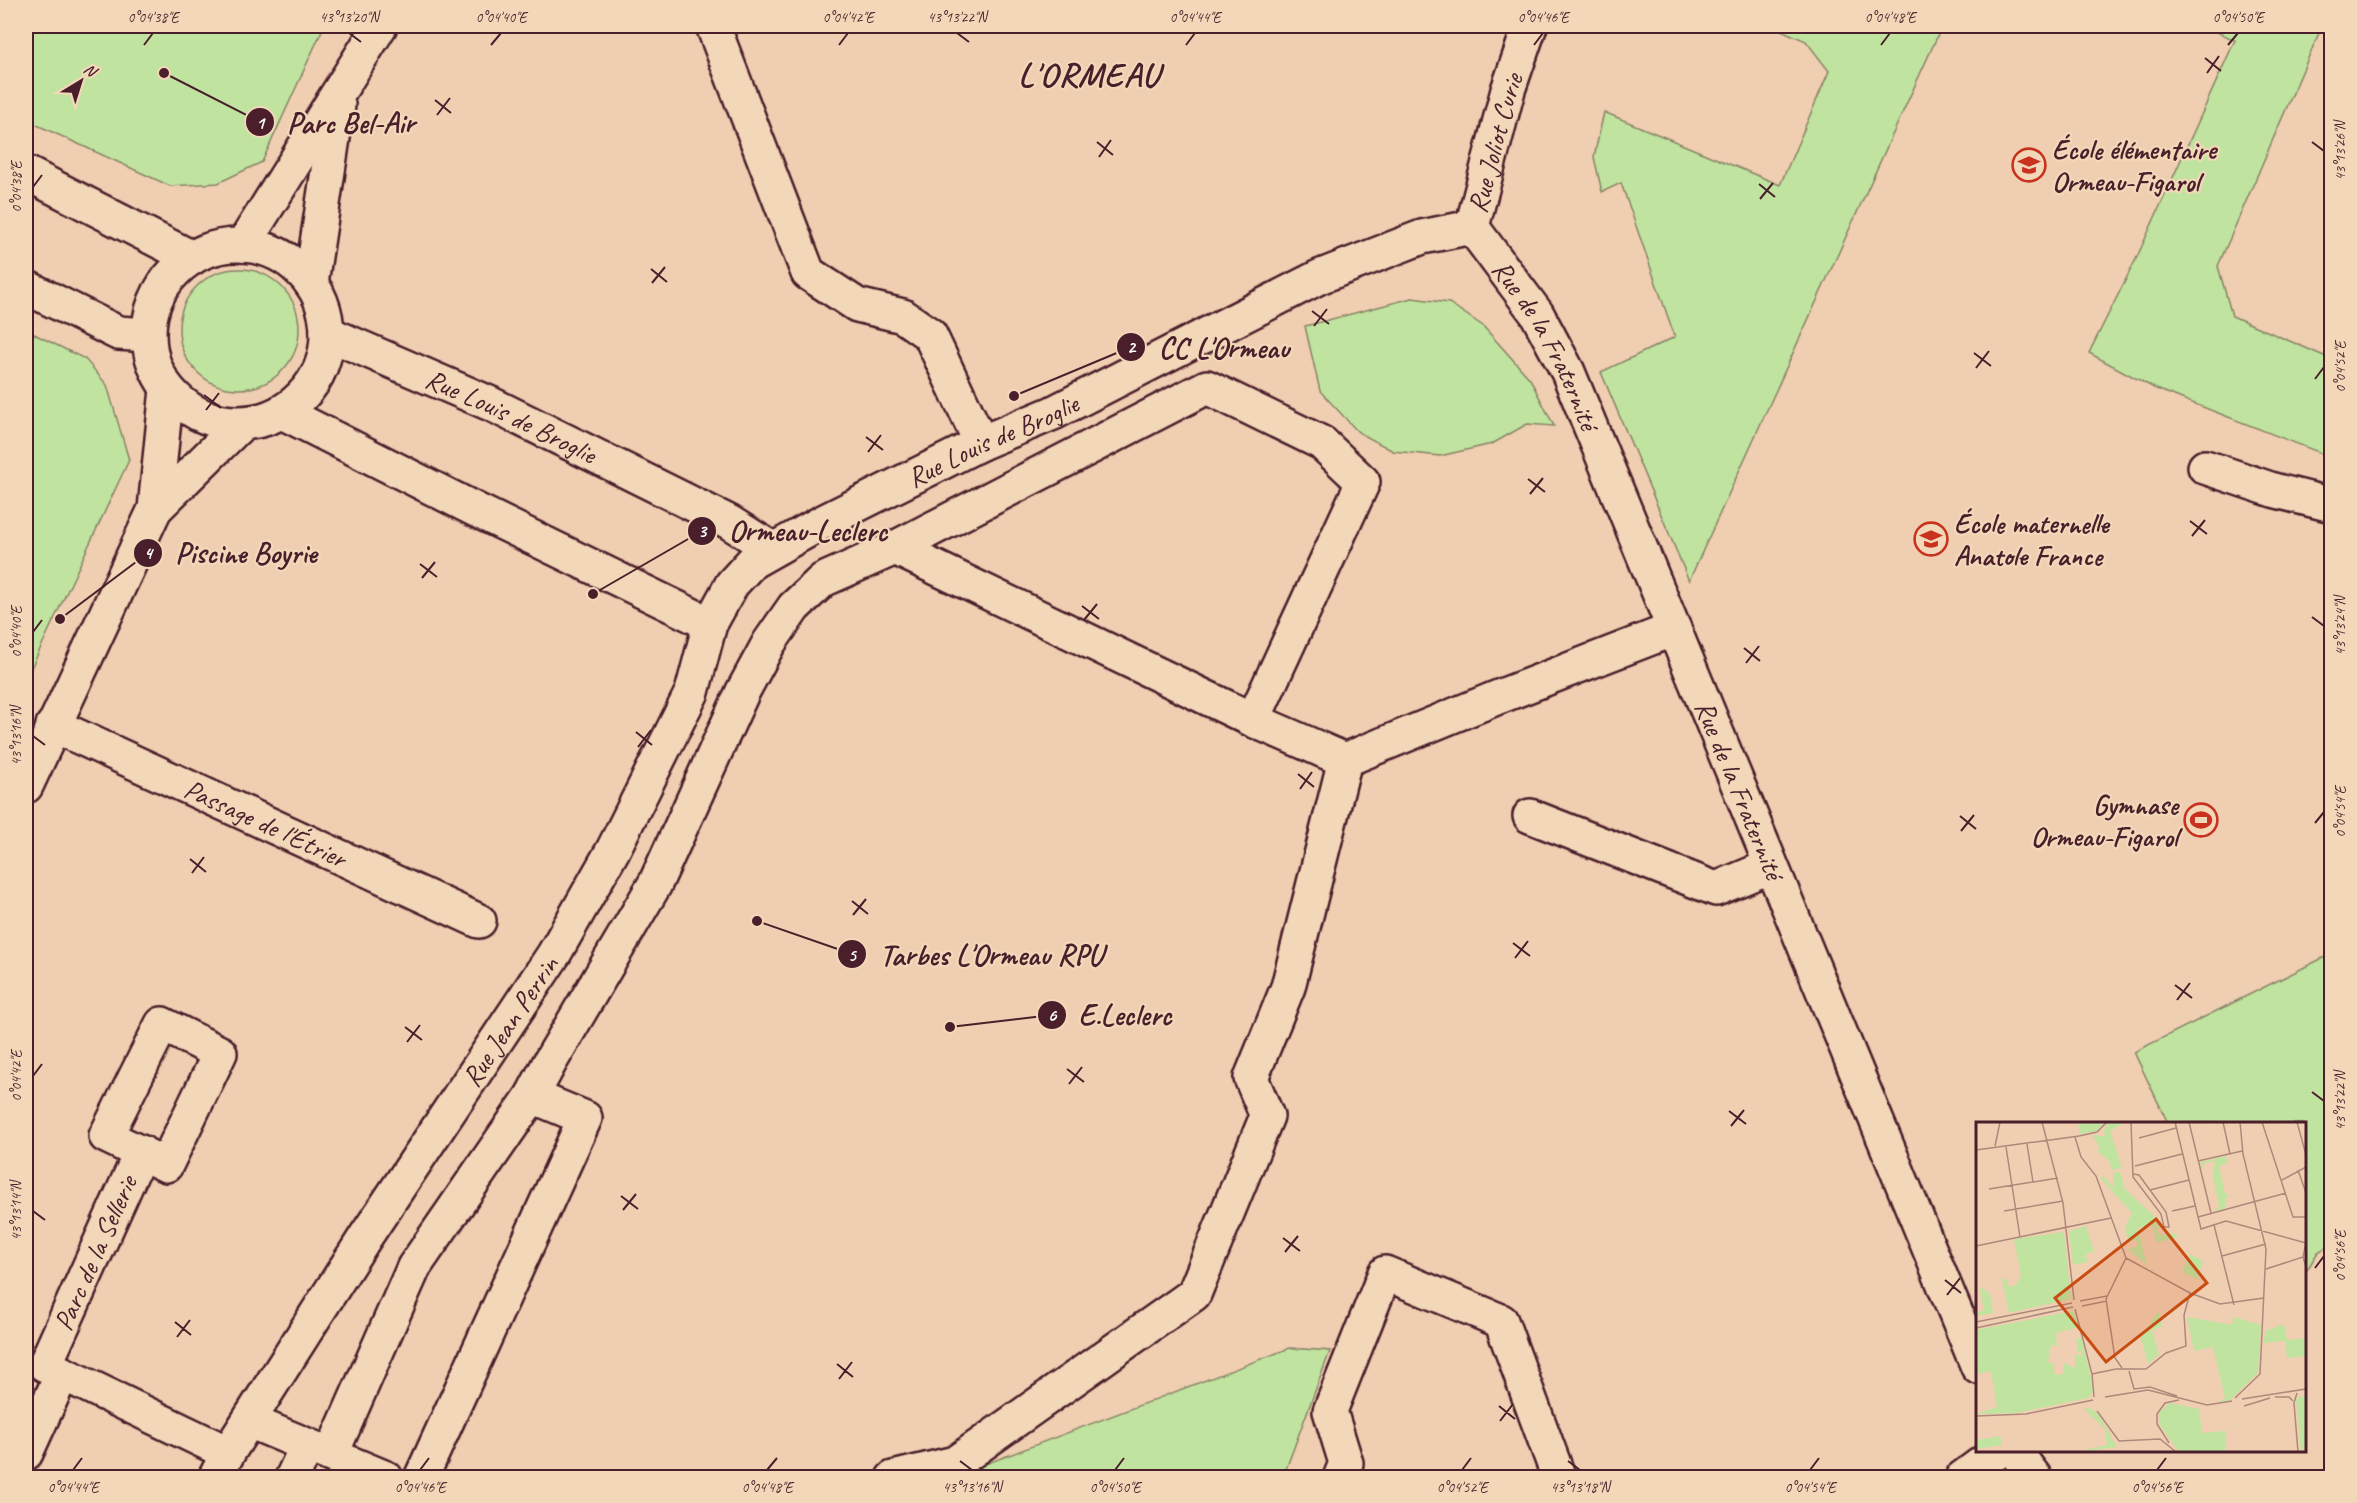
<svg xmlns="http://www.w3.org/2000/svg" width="2357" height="1503" font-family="Caveat,sans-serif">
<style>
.green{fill:#c0e49f;stroke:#858265;stroke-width:1.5}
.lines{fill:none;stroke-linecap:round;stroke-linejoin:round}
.minor-casing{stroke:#4a1f2b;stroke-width:38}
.minor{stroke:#f2d8b9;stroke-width:33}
.ticks{fill:none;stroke:#4a1f2b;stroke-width:2}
.labels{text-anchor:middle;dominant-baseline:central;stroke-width:4.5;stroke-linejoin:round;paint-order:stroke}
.street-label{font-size:28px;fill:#4a1f2b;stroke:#f2d8b9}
.poi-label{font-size:28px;font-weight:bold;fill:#4a1f2b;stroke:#f2d8b9;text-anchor:start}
.district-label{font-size:34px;font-weight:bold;letter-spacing:1.5px;fill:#4a1f2b;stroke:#f2d8b9}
.inset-road{fill:none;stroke:#ae887b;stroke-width:1.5}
.view{fill:#c84d12;fill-opacity:0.15;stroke:#c84d12;stroke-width:3}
.inset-edge{fill:none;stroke:#4a1f2b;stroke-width:3}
.leader{fill:none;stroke:#4a1f2b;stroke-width:2}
.callout-dot{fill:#4a1f2b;stroke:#f2d8b9;stroke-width:2}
.mark-label{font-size:18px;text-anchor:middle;font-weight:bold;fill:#fff}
.callout-label{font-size:30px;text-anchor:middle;font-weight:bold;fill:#4a1f2b;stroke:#f2d8b9;stroke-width:4.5;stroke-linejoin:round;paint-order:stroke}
.neatline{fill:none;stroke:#4a1f2b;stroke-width:2}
.ticks-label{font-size:15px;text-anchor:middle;fill:#4a1f2b}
</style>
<rect width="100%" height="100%" fill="#f0ceb1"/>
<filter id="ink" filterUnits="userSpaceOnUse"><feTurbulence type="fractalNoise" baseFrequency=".0167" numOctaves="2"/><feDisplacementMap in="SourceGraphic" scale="12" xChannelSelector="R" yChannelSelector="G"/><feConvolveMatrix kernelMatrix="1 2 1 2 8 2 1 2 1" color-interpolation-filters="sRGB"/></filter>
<g filter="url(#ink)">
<!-- green -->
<g class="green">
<path d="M 26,26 L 324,26 L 262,162 L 218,183 L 170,186 L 26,120 Z"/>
<path d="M 1772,26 L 1942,26 L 1689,581 L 1601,372 L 1675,337 L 1621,183 L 1602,192 L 1594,157 L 1604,112 L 1780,185 L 1829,71 L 1806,41 Z"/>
<path d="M 2204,26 L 2322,26 L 2218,266 L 2232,316 L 2331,359 L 2331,457 L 2154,388 L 2089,353 L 2137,257 L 2235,40 Z"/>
<circle cx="239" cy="329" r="60"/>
<path d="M 1412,298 L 1449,303 L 1483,326 L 1530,379 L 1554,426 L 1527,424 L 1492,444 L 1440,456 L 1393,451 L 1358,432 L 1320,391 L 1305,326 Z"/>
<path d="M 26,330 L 85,359 L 107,385 L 129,460 L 26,679 Z"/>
<path d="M 2331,954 L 2331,1245 L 2318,1252 L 2305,1273 L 2304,1124 L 2168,1123 L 2134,1052 Z"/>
<path d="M 1290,1348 L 1330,1351 L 1283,1477 L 970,1478 L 975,1468 Z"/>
</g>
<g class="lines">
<defs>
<g id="minor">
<path d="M 713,26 L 808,273 L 857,305 L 903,316 L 930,335 L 981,443"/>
<path d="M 26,173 L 192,258"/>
<path id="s1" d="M 1472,227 L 1537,314 L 1568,372 L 1978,1367"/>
<path id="s2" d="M 1472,227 L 1508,90 L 1530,26"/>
<path d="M 243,245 L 380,26"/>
<circle cx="238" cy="334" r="89"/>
<path d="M 311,283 L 338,105"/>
<path d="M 26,287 L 118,333 L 148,335"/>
<path id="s3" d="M 327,333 L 491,404 L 729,522 L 772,549"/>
<path d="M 282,412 L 476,510 L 710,624"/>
<path d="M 2205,467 L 2273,490 L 2332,505"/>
<path d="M 155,509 L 241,424"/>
<path d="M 895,548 L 1253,720 L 1345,760 L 1496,698 L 1674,629"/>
<path id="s4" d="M 53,725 L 479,921"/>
<path d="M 26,786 L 155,509 L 167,389"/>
<path d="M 1530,816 L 1716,889 L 1771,866"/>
<path d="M 162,1024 L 220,1053 L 166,1165 L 106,1136 Z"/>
<path d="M 532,1096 L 550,1062 L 655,884 L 743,691 L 769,643 L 794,607 L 823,580 L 895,548 L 1207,387 L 1322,443 L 1363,482 L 1253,720"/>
<path d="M 141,1152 L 45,1365 L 228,1453"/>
<path d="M 249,1421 L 386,1478"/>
<path d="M 2014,1450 L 2035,1478"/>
<path d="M 26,1453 L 62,1374"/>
<path d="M 331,1455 L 414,1267 L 532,1096 L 585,1118 L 421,1478"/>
<path id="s5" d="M 215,1478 L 228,1453 L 366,1236 L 554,954 L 613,850 L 692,692 L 710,624 L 732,584 L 752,562 L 821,523 L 981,443 L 1053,413 L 1319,277 L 1422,237 L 1472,227"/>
<path d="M 292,1478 L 307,1446"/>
<path d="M 893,1478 L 955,1463 L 1194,1294 L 1267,1116 L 1251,1078 L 1288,987 L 1345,760"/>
<path d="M 1340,1478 L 1346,1463 L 1330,1411 L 1385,1273 L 1501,1321 L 1559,1478"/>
<path d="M 1962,1478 L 2000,1450"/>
</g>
</defs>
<!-- minor casing -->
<use href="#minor" class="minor-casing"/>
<!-- minor -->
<use href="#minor" class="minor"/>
</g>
</g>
<!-- ticks -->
<path class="ticks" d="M 349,33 L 361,42M 957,33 L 969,42M 144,45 L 153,33M 491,45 L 501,33M 839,45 L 848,33M 1186,45 L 1195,33M 1534,45 L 1543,33M 1881,45 L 1890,33M 2228,45 L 2238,33M 2205,58 L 2221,71M 2207,73 L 2219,56M 435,100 L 451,113M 437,115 L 450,98M 1097,142 L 1113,155M 2312,142 L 2324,151M 1099,157 L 1111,140M 1759,184 L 1775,197M 33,187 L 42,175M 1760,199 L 1773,183M 651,269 L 667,282M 652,283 L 665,267M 1312,311 L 1329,324M 1314,326 L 1327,309M 1974,353 L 1991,366M 1976,368 L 1989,351M 2315,379 L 2324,367M 204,395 L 221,408M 206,410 L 219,393M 866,437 L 883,450M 868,452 L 881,435M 1528,479 L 1545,492M 1530,494 L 1543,478M 2190,521 L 2207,534M 2192,536 L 2205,520M 420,564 L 437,577M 422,578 L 435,562M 1082,606 L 1099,619M 2312,617 L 2324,626M 1084,620 L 1097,604M 33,632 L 42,620M 1744,648 L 1760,661M 1746,663 L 1759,646M 636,732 L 652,745M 33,736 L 45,745M 638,747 L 651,730M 1298,774 L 1314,787M 1300,789 L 1312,772M 1960,816 L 1976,829M 2315,823 L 2324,812M 1961,831 L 1974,815M 190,859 L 206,872M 192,873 L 204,857M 852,901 L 868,914M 853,915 L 866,899M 1513,943 L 1530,956M 1515,958 L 1528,941M 2175,985 L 2192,998M 2177,1000 L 2190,983M 405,1027 L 422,1040M 407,1042 L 420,1025M 1067,1069 L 1084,1082M 33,1076 L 42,1064M 1069,1084 L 1082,1067M 2312,1092 L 2324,1101M 1729,1111 L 1746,1124M 1731,1126 L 1744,1110M 621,1196 L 638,1209M 623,1210 L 636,1194M 33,1211 L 45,1220M 1283,1238 L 1300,1251M 1285,1252 L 1298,1236M 2315,1268 L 2324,1256M 1945,1280 L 1961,1293M 1947,1295 L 1960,1278M 175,1322 L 191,1335M 177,1337 L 190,1320M 837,1364 L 853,1377M 839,1379 L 852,1362M 1499,1406 L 1515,1419M 1500,1421 L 1513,1404M 960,1461 L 972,1470M 1568,1461 L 1580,1470M 73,1470 L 82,1458M 420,1470 L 429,1458M 767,1470 L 777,1458M 1115,1470 L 1124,1458M 1462,1470 L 1471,1458M 1810,1470 L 1819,1458M 2157,1470 L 2166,1458"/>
<!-- icons -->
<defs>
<symbol id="school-ring" viewBox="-11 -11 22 22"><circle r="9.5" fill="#f2d8b9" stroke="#c8321e" stroke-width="1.5"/><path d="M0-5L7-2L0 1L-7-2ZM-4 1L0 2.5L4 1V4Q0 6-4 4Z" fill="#c8321e"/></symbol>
<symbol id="stadium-ring" viewBox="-11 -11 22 22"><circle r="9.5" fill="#f2d8b9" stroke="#c8321e" stroke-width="1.5"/><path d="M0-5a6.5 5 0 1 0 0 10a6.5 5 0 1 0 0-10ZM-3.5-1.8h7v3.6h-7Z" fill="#c8321e"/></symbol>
</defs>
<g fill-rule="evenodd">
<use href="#school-ring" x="2010" y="146" width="38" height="38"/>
<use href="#school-ring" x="1912" y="520" width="38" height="38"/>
<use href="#stadium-ring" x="2182" y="801" width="38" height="38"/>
</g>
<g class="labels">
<!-- street labels -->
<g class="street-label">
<text stroke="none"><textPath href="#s2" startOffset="87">Rue Joliot Curie</textPath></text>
<text stroke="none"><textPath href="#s1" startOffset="140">Rue de la Fraternité</textPath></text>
<text stroke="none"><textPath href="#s3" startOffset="202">Rue Louis de Broglie</textPath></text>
<text stroke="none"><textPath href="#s5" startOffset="1336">Rue Louis de Broglie</textPath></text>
<text stroke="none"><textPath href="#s1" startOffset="626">Rue de la Fraternité</textPath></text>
<text stroke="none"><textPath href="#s4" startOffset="234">Passage de l'Étrier</textPath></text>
<text stroke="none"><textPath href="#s5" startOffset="544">Rue Jean Perrin</textPath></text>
<text transform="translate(95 1253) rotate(-66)">Parc de la Sellerie</text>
</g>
<!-- poi labels -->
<g class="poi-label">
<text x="2052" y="149">École élémentaire<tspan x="2052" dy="32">Ormeau-Figarol</tspan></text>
<text x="1954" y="523">École maternelle<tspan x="1954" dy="32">Anatole France</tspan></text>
<text x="2178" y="804" text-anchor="end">Gymnase<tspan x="2178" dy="32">Ormeau-Figarol</tspan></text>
</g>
<!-- district labels -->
<g class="district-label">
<text x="1089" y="74">L'ORMEAU</text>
</g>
</g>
<!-- overview -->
<g transform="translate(1976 1122)">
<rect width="330" height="330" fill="#f0ceb1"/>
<path d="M 112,0 L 129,0 L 120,9 L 104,12 L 102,3 ZM 133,0 L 149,0 L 134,9 L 146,46 L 136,48 L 133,39 L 121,29 L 124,26 L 116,13 L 129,14 L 128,7 ZM 250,34 L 251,41 L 243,44 L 249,72 L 256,73 L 251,74 L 249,86 L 237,90 L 243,85 L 237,54 L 239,39 L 228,41 L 226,48 L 224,40 ZM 144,49 L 149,67 L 179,95 L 183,113 L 200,111 L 201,115 L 181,121 L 176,103 L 162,106 L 171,144 L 152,127 L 162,124 L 160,118 L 152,119 L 149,106 L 156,91 L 124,56 L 127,54 L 138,66 L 137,51 ZM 110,104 L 118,130 L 109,132 L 112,140 L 97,143 L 93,109 ZM 88,110 L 95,177 L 33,191 L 26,157 L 30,156 L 33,165 L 40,163 L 45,154 L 38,117 ZM 214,132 L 227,139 L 221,157 L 206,150 ZM 0,166 L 8,167 L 14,172 L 17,191 L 0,194 L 0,191 L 8,188 L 4,168 ZM 97,189 L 103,205 L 80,211 L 81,224 L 75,223 L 72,240 L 77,241 L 79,253 L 87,252 L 88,241 L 99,246 L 99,231 L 104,234 L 107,229 L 102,230 L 100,217 L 106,215 L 118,269 L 112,276 L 40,291 L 0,292 L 21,285 L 15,249 L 0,252 L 0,208 ZM 182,189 L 186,205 L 176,208 L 183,232 L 172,242 L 165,216 ZM 211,195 L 256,203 L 258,195 L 285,203 L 282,251 L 253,279 L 243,280 L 261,269 L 249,276 L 237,225 L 218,229 ZM 308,202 L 311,218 L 330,216 L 330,234 L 311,236 L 309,219 L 288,221 L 289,209 ZM 330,272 L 330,330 L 325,330 L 320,277 ZM 194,281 L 223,287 L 226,311 L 249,309 L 250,330 L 203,330 L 183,302 L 183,290 ZM 114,286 L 122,292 L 141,325 L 100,330 L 131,323 L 129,307 L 108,287 ZM 24,314 L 26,323 L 0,327 L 0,318 Z" fill="#c0e49f"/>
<path class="inset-road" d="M 66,0 L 87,81 L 98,178M 155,0 L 157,55 L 185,92 L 188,105 L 193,105 L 190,90 L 163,53 L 157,52M 199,0 L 225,107 L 250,99M 213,0 L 235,91M 247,0 L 254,32M 286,0 L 317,95 L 330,95M 321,0 L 330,33M 99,15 L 105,35 L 120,54 L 150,136M 163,16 L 200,6M 51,22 L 57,60M 19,24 L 24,0M 30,25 L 44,115M 0,28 L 103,14 L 121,10 L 131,0M 222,39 L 266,29M 159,44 L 206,32M 322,48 L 330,71M 306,58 L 330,45M 13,67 L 82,56M 174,68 L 213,58M 28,89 L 87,79M 196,89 L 219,84M 222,95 L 310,71M 250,99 L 330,121M 238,103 L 258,183M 330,120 L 327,135 L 330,145M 0,124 L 135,96M 246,134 L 290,122M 150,136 L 214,171 L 244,182 L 288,176M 290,147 L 327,135M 104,179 L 131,174M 106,184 L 131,179M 99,187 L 116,252 L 118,275M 0,200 L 96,181M 0,206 L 97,185M 146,246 L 139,236 L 130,177 L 150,136M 153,249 L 158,267 L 174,265 L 201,274M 116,252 L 140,247 L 170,247 L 190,231 L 210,224 L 208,193 L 214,171M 321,271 L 318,281 L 322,330M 129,275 L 172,268 L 231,283 L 256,279M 299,275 L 313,275 L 317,279M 259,276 L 284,252 L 290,127 L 267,32 L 264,0M 266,277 L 330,267M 268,284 L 294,276M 121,289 L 143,319 L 184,317 L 200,330M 0,294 L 50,292 L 117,278M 193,321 L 181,302 L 181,292 L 189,281 L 203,278"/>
<path class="view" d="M 180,97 L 231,161 L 130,240 L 79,176 Z"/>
<rect width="330" height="330" class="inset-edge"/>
</g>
<!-- callouts -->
<path class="leader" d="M164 73L260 122M1014 396L1131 347M593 594L702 531M60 619L148 553M757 921L852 954M950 1027L1052 1015"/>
<g class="callout-dot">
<circle cx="164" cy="73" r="6"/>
<circle cx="1014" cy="396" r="6"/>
<circle cx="593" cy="594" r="6"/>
<circle cx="60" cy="619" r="6"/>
<circle cx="757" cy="921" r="6"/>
<circle cx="950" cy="1027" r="6"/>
<circle cx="260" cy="122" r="15"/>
<circle cx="1131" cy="347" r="15"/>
<circle cx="702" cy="531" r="15"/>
<circle cx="148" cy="553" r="15"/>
<circle cx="852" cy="954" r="15"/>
<circle cx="1052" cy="1015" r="15"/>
</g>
<g class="mark-label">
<text x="260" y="129">1</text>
<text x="1131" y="353">2</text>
<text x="702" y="537">3</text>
<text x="148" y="559">4</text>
<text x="852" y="961">5</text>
<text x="1052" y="1021">6</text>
</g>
<g class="callout-label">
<text x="351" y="133">Parc Bel-Air</text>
<text x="1224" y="358">CC L'Ormeau</text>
<text x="808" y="541">Ormeau-Leclerc</text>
<text x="246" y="563">Piscine Boyrie</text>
<text x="991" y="965">Tarbes L'Ormeau RPU</text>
<text x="1125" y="1025">E.Leclerc</text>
</g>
<!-- margin -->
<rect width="2357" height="1503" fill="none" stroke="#f2d8b9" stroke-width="66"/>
<!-- north arrow -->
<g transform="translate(81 81) rotate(38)" stroke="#f2d8b9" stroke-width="4.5" paint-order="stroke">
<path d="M0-4.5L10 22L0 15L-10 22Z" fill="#4a1f2b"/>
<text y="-9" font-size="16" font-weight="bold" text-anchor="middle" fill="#4a1f2b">N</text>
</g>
<rect x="33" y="33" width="2291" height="1437" class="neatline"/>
<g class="ticks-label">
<text x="153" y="22">0°04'38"E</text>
<text x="349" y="22">43°13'20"N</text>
<text x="501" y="22">0°04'40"E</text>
<text x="848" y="22">0°04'42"E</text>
<text x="957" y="22">43°13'22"N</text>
<text x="1195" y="22">0°04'44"E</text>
<text x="1543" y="22">0°04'46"E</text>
<text x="1890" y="22">0°04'48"E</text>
<text x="2238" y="22">0°04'50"E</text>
<text transform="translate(2340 151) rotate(-90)" y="5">43°13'26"N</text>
<text transform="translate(16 187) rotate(-90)" y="5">0°04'38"E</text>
<text transform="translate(2340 367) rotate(-90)" y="5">0°04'52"E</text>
<text transform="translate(2340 626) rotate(-90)" y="5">43°13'24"N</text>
<text transform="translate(16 632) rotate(-90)" y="5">0°04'40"E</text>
<text transform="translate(16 736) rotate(-90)" y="5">43°13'16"N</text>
<text transform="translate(2340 812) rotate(-90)" y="5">0°04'54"E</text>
<text transform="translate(16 1076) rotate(-90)" y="5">0°04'42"E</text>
<text transform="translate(2340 1101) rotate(-90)" y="5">43°13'22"N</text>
<text transform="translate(16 1211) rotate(-90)" y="5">43°13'14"N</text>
<text transform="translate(2340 1256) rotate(-90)" y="5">0°04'56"E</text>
<text x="73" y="1492">0°04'44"E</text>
<text x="420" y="1492">0°04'46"E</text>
<text x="767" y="1492">0°04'48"E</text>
<text x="972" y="1492">43°13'16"N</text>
<text x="1115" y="1492">0°04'50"E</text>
<text x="1462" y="1492">0°04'52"E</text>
<text x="1580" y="1492">43°13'18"N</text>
<text x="1810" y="1492">0°04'54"E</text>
<text x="2157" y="1492">0°04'56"E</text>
</g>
</svg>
